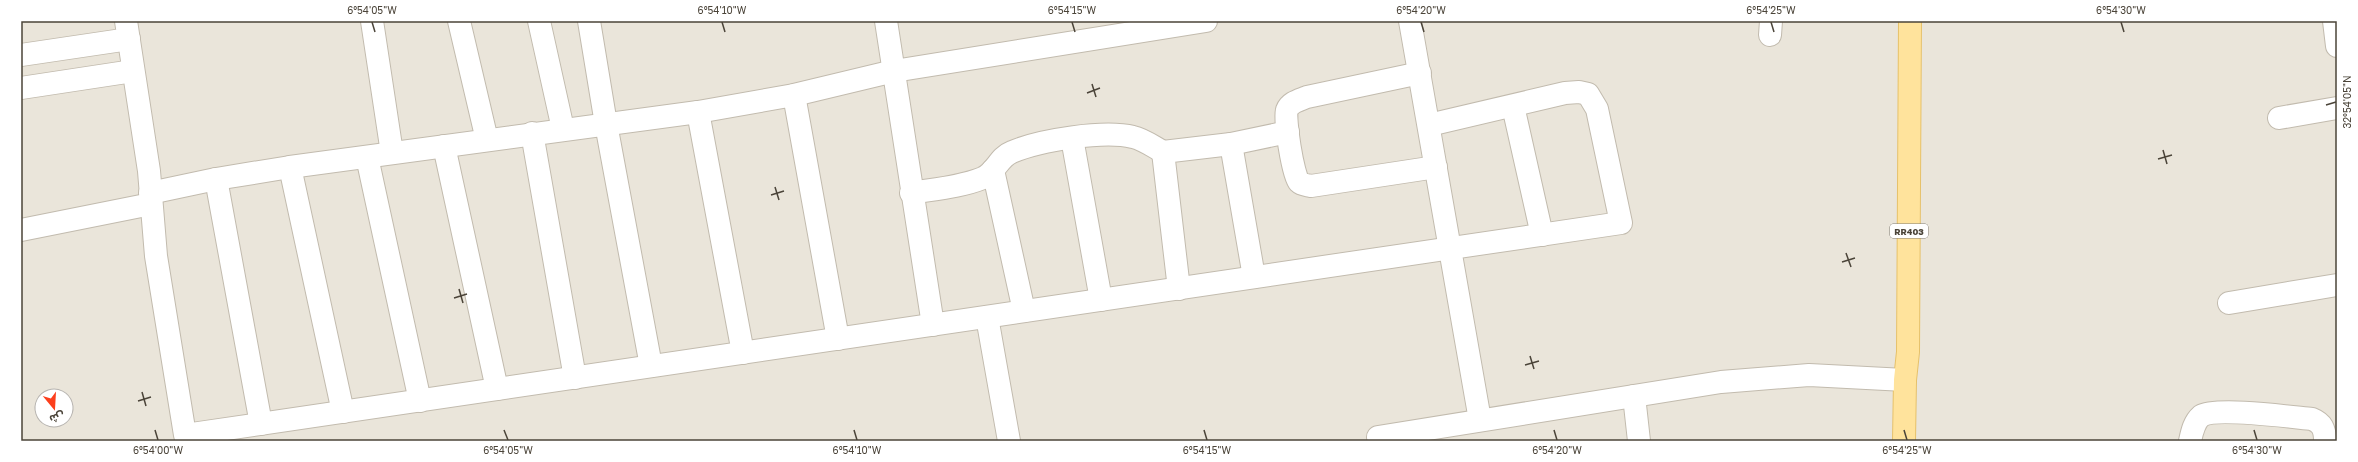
<svg xmlns="http://www.w3.org/2000/svg" width="2358" height="462" font-family="'Golos Text','Noto Sans Arabic',sans-serif">
<style>
.residential{fill:#eae5da;fill-rule:evenodd}
.lines{fill:none;stroke-linecap:round;stroke-linejoin:round}
.minor-casing{stroke:#c2bbae;stroke-width:24}
.major-casing{stroke:#e6c16a;stroke-width:24}
.minor{stroke:#fff;stroke-width:22}
.major{stroke:#ffe39c;stroke-width:22}
.ticks{fill:none;stroke:#4b4439;stroke-width:1.5}
.labels{text-anchor:middle;dominant-baseline:central;stroke-width:3;stroke-linejoin:round;paint-order:stroke}
.shield{fill:#fff;stroke:#817c74;stroke-width:1}
.shield-label{font-size:9px;font-weight:bold;fill:#4b4439}
.neatline{fill:none;stroke:#4b4439;stroke-width:1.5}
.ticks-label{font-size:10px;text-anchor:middle;fill:#4b4439}
</style>
<rect width="100%" height="100%" fill="#f6f3ec"/>
<!-- residential -->
<path class="residential" d="M 21,21 L 2337,21 L 2337,441 L 21,441 ZM 42,396 L 66,396 L 66,420 L 42,420 Z"/>
<g class="lines">
<defs>
<g id="minor">
<path d="M 126,21 L 149,171 L 156,256 L 185,435 L 1621,223 L 1597,109 L 1588,94 L 1579,92 L 1565,93 L 1429,125"/>
<path d="M 372,21 L 392,153"/>
<path d="M 459,21 L 487,140"/>
<path d="M 539,21 L 563,129"/>
<path d="M 589,21 L 606,124 L 651,366"/>
<path d="M 886,21 L 933,325"/>
<path d="M 1410,21 L 1480,420"/>
<path d="M 2334,21 L 2337,46"/>
<path d="M 1770,35 L 1771,21"/>
<path d="M 21,55 L 129,39"/>
<path d="M 1420,73 L 1307,97 C 1300,100 1290,102 1287,110 C 1284,118 1293,176 1299,182 C 1302,185 1307,185 1311,186 L 1436,167"/>
<path d="M 21,88 L 133,71"/>
<path d="M 794,95 L 838,339"/>
<path d="M 1513,106 L 1542,235"/>
<path d="M 698,112 L 743,353"/>
<path d="M 2279,118 L 2337,108"/>
<path d="M 532,133 L 575,378"/>
<path d="M 1072,138 L 1101,300"/>
<path d="M 1231,144 L 1254,277"/>
<path d="M 444,146 L 497,389"/>
<path d="M 367,157 L 420,401"/>
<path d="M 290,167 L 343,412"/>
<path d="M 993,170 L 1024,311"/>
<path d="M 216,179 L 261,424"/>
<path d="M 150,193 L 216,179 L 290,167 L 698,112 L 794,95 L 894,71 L 1206,21"/>
<path d="M 911,193 C 935,189 961,187 983,178 C 996,172 999,157 1012,152 C 1040,140 1104,130 1133,137 C 1143,139 1154,147 1163,152"/>
<path d="M 21,230 L 151,204"/>
<path d="M 1179,289 L 1163,152 L 1231,144 L 1288,132"/>
<path d="M 2229,303 L 2337,285"/>
<path d="M 987,317 L 1009,441"/>
<path d="M 1634,396 L 1639,441"/>
<path d="M 1378,437 L 1721,382 L 1809,375 L 1905,380"/>
<path d="M 2190,441 C 2192,432 2194,422 2201,416 C 2216,407 2291,417 2312,419 C 2322,423 2325,429 2325,441"/>
</g>
<path id="major" d="M 1904,441 L 1905,380 L 1908,352 L 1910,21"/>
</defs>
<!-- minor casing -->
<use href="#minor" class="minor-casing"/>
<!-- major casing -->
<use href="#major" class="major-casing"/>
<!-- minor -->
<use href="#minor" class="minor"/>
<!-- major -->
<use href="#major" class="major"/>
</g>
<!-- ticks -->
<path class="ticks" d="M 372,22 L 375,32M 722,22 L 725,32M 1072,22 L 1075,32M 1421,22 L 1424,32M 1771,22 L 1774,32M 2121,22 L 2124,32M 1092,84 L 1096,97M 1087,93 L 1100,88M 2326,105 L 2336,102M 2163,150 L 2167,164M 2158,159 L 2172,155M 775,187 L 779,200M 771,195 L 784,191M 1846,253 L 1851,267M 1842,262 L 1855,258M 459,289 L 463,303M 454,298 L 467,294M 1530,356 L 1534,369M 1525,365 L 1539,361M 142,392 L 146,406M 138,401 L 151,397M 155,430 L 158,440M 504,430 L 508,440M 854,430 L 857,440M 1204,430 L 1207,440M 1554,430 L 1557,440M 1904,430 L 1907,440M 2254,430 L 2257,440"/>
<g class="labels">
<!-- shield labels -->
<rect class="shield" x="1890" y="224" width="38" height="14" rx="3"/>
<g class="shield-label">
<text x="1909" y="231">RR403</text>
</g>
</g>
<!-- border -->
<rect width="2358" height="462" fill="none" stroke="#ffffff" stroke-width="44"/>
<!-- north arrow -->
<g transform="translate(54 408) rotate(162)"><circle r="19" fill="#ffffff" stroke="#b7b4b0"/>
<path d="M0-3L7 15L0 10L-7 15Z" fill="#fc3f1d"/>
<text y="-6" font-size="11" font-weight="bold" text-anchor="middle" fill="#4b4439">ش</text>
</g>
<rect x="22" y="22" width="2314" height="418" class="neatline"/>
<g class="ticks-label">
<text x="372" y="14">6°54'05"W</text>
<text x="722" y="14">6°54'10"W</text>
<text x="1072" y="14">6°54'15"W</text>
<text x="1421" y="14">6°54'20"W</text>
<text x="1771" y="14">6°54'25"W</text>
<text x="2121" y="14">6°54'30"W</text>
<text transform="translate(2347 102) rotate(-90)" y="4">32°54'05"N</text>
<text x="158" y="454">6°54'00"W</text>
<text x="508" y="454">6°54'05"W</text>
<text x="857" y="454">6°54'10"W</text>
<text x="1207" y="454">6°54'15"W</text>
<text x="1557" y="454">6°54'20"W</text>
<text x="1907" y="454">6°54'25"W</text>
<text x="2257" y="454">6°54'30"W</text>
</g>
</svg>
